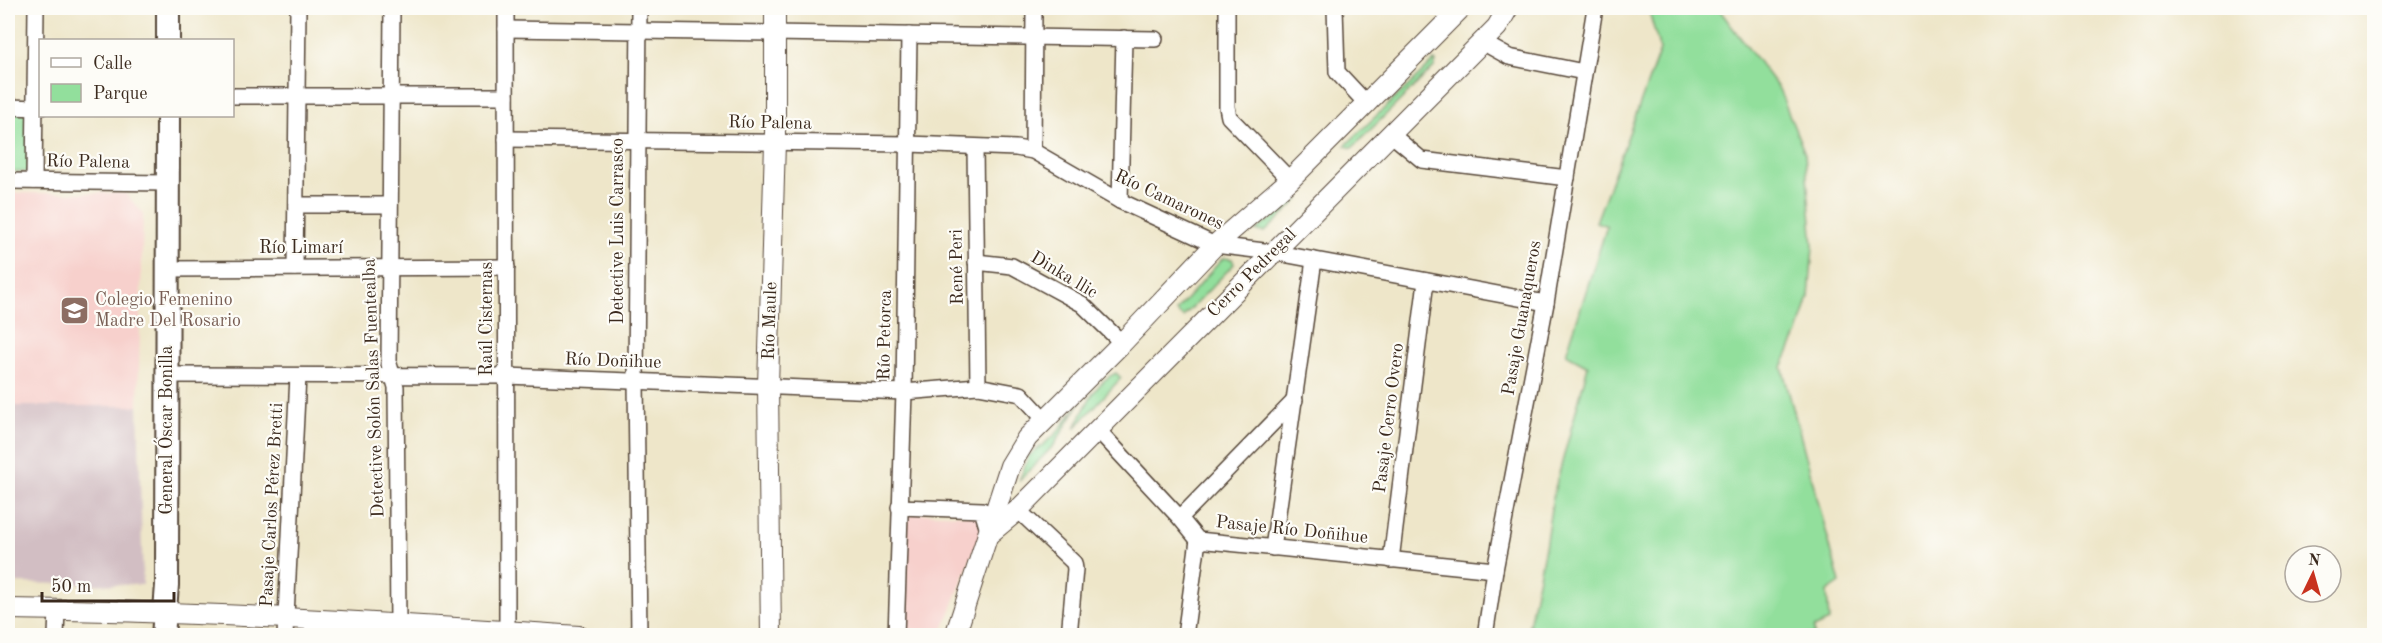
<svg xmlns="http://www.w3.org/2000/svg" width="2382" height="643" font-family="'Old Standard TT',serif">
<style>
.built{fill:#f7d0cc}
.industrial{fill:#d2bec3}
.green{fill:#92df9c;stroke:#66845d;stroke-width:1.5}
.lines{fill:none;stroke-linecap:round;stroke-linejoin:round}
.minor-casing{stroke:#564638;stroke-width:18}
.tertiary-casing{stroke:#564638;stroke-width:22}
.secondary-casing{stroke:#564638;stroke-width:26}
.minor{stroke:#fff;stroke-width:15}
.tertiary{stroke:#fff;stroke-width:20}
.secondary{stroke:#fff;stroke-width:22}
.labels{text-anchor:middle;dominant-baseline:central;stroke-width:4.5;stroke-linejoin:round;paint-order:stroke}
.street-label{font-size:18px;fill:#3b2a1e;stroke:#fdfcf7}
.education-label{font-size:18px;fill:#785e54;stroke:#fdfcf7;text-anchor:start}
</style>
<rect width="100%" height="100%" fill="#fdfcf7"/>
<filter id="ink" filterUnits="userSpaceOnUse"><feTurbulence type="fractalNoise" baseFrequency=".0167" numOctaves="2"/><feDisplacementMap in="SourceGraphic" scale="12" xChannelSelector="R" yChannelSelector="G"/><feConvolveMatrix kernelMatrix="1 2 1 2 8 2 1 2 1" color-interpolation-filters="sRGB"/></filter>
<filter id="wash" filterUnits="userSpaceOnUse"><feTurbulence type="fractalNoise" baseFrequency=".008" numOctaves="4" result="noise"/><feDisplacementMap in="SourceGraphic" scale="24" xChannelSelector="R" yChannelSelector="G"/><feGaussianBlur stdDeviation="1.35" result="paint"/><feColorMatrix in="noise" values="0 0 0 0 0 0 0 0 0 0 0 0 0 0 0 0 0 1.4 0 .05"/><feComposite in="paint" operator="in"/></filter>
<g filter="url(#wash)">
<rect width="100%" height="100%" fill="#eee6c9"/>
<!-- built -->
<g class="built">
<path d="M 8,193 L 125,193 L 143,213 L 138,406 L 8,406 Z"/>
<path d="M 906,513 L 978,515 L 983,528 L 941,635 L 903,636 Z"/>
</g>
<!-- industrial -->
<path class="industrial" d="M 8,406 L 138,406 L 143,585 L 8,583 Z"/>
<!-- green -->
<g class="green">
<path d="M 1648,8 L 1718,8 L 1779,89 L 1805,154 L 1813,246 L 1809,297 L 1798,333 L 1782,367 L 1840,583 L 1827,592 L 1829,621 L 1814,628 L 1814,635 L 1527,635 L 1545,547 L 1553,496 L 1588,366 L 1566,354 L 1607,226 L 1596,222 L 1660,50 Z"/>
<path d="M 1434,61 L 1436,62 L 1434,67 L 1352,148 L 1345,146 C 1374,117 1405,90 1434,61 Z"/>
<path d="M 8,112 L 29,112 L 28,172 L 8,171 Z"/>
<path d="M 1294,194 L 1299,199 L 1265,232 L 1255,231 L 1273,218 Z"/>
<path d="M 1223,258 L 1232,259 L 1234,264 L 1183,317 L 1176,311 Z"/>
<path d="M 1116,373 L 1121,378 L 1075,428 C 1085,409 1094,382 1116,373 Z"/>
<path d="M 1081,401 L 1054,445 L 1019,481 L 1029,456 L 1056,434 Z"/>
</g>
</g>
<g filter="url(#ink)">
<g class="lines">
<defs>
<g id="minor">
<path d="M 392,8 L 389,364 L 396,387 L 398,624"/>
<path d="M 506,8 L 507,631"/>
<path d="M 639,8 L 636,381 L 639,636"/>
<path d="M 1227,8 L 1227,107 L 1229,117 L 1290,180"/>
<path d="M 1335,8 L 1337,72 L 1367,104"/>
<path d="M 506,29 L 1155,39"/>
<path d="M 1482,42 L 1509,57 L 1584,72"/>
<path d="M 232,96 L 506,96"/>
<path d="M 8,107 L 40,108"/>
<path d="M 1392,135 L 1422,160 L 1567,178"/>
<path d="M 506,139 L 908,144 L 1016,148 L 1033,151 L 1120,201 L 1215,245 L 1272,252 L 1546,303"/>
<path d="M 975,147 L 978,386"/>
<path d="M 1033,151 L 1034,8"/>
<path d="M 8,181 L 167,183"/>
<path d="M 34,181 L 36,8"/>
<path d="M 1120,201 L 1124,38"/>
<path d="M 296,205 L 390,205"/>
<path d="M 976,262 L 1012,266 L 1082,304 L 1122,343"/>
<path d="M 295,268 L 298,8"/>
<path d="M 167,269 L 507,267"/>
<path d="M 167,375 L 507,376 L 904,392 L 978,386 L 1021,394 L 1045,420"/>
<path d="M 1098,430 L 1180,518 L 1198,540 L 1495,570"/>
<path d="M 899,507 L 982,510 L 989,534"/>
<path d="M 1018,510 L 1074,563 L 1075,569 L 1069,636"/>
<path d="M 1180,518 L 1295,400"/>
<path d="M 1273,548 L 1314,260"/>
<path d="M 1391,560 L 1426,281"/>
<path d="M 56,636 L 57,609"/>
<path d="M 285,636 L 298,376"/>
<path d="M 896,636 L 904,392 L 909,35"/>
<path d="M 1185,636 L 1198,540"/>
<path d="M 1485,636 L 1495,570 L 1546,303 L 1595,8"/>
</g>
<g id="tertiary">
<path d="M 989,534 L 1018,510 L 1497,27 L 1508,8"/>
<path d="M 8,609 C 198,611 388,623 579,636"/>
<path d="M 771,636 L 768,386 L 775,142 L 775,8"/>
<path d="M 955,636 L 1010,466 L 1027,438 L 1122,343 L 1215,245 L 1290,180 L 1461,8"/>
</g>
<g id="secondary">
<path d="M 168,40 L 168,8"/>
<path d="M 163,636 L 167,585 L 168,116"/>
</g>
</defs>
<!-- minor casing -->
<use href="#minor" class="minor-casing"/>
<!-- tertiary casing -->
<use href="#tertiary" class="tertiary-casing"/>
<!-- secondary casing -->
<use href="#secondary" class="secondary-casing"/>
<!-- minor -->
<use href="#minor" class="minor"/>
<!-- tertiary -->
<use href="#tertiary" class="tertiary"/>
<!-- secondary -->
<use href="#secondary" class="secondary"/>
</g>
</g>
<!-- icons -->
<defs>
<symbol id="school-square" viewBox="-11 -11 22 22"><rect x="-9" y="-9" width="18" height="18" rx="4" fill="#8d6e63" stroke="#fdfcf7"/><path d="M0-5L7-2L0 1L-7-2ZM-4 1L0 2.5L4 1V4Q0 6-4 4Z" fill="#fff"/></symbol>
</defs>
<g fill-rule="evenodd">
<use href="#school-square" x="58" y="294" width="33" height="33"/>
</g>
<g class="labels">
<!-- street labels -->
<g class="street-label">
<text transform="translate(770 123) rotate(1)">Río Palena</text>
<text transform="translate(88 162) rotate(1)">Río Palena</text>
<text transform="translate(1169 200) rotate(25)">Río Camarones</text>
<text transform="translate(618 231) rotate(-90)">Detective Luis Carrasco</text>
<text x="301" y="248">Río Limarí</text>
<text transform="translate(957 267) rotate(-91)">René Peri</text>
<text transform="translate(1252 273) rotate(-45)">Cerro Pedregal</text>
<text transform="translate(1064 275) rotate(31)">Dinka llic</text>
<text transform="translate(1522 318) rotate(-80)">Pasaje Guanaqueros</text>
<text transform="translate(487 319) rotate(-90)">Raúl Cisternas</text>
<text transform="translate(770 321) rotate(-88)">Río Maule</text>
<text transform="translate(885 335) rotate(-89)">Río Petorca</text>
<text transform="translate(613 361) rotate(2)">Río Doñihue</text>
<text transform="translate(374 388) rotate(-92)">Detective Solón Salas Fuentealba</text>
<text transform="translate(1389 418) rotate(-83)">Pasaje Cerro Overo</text>
<text transform="translate(167 430) rotate(-90)">General Óscar Bonilla</text>
<text transform="translate(272 505) rotate(-87)">Pasaje Carlos Pérez Bretti</text>
<text transform="translate(1292 530) rotate(6)">Pasaje Río Doñihue</text>
</g>
<!-- education labels -->
<g class="education-label">
<text x="95" y="300">Colegio Femenino<tspan x="95" dy="21">Madre Del Rosario</tspan></text>
</g>
</g>
<!-- margin -->
<rect width="2382" height="643" fill="none" stroke="#fdfcf7" stroke-width="30"/>
<!-- legend -->
<rect x="39" y="39" width="195" height="78" fill="#fdfcf7" stroke="#afa8a0" stroke-width="1.5"/>
<rect x="51" y="58" width="30" height="9" fill="#ffffff" stroke="#afa8a0" stroke-width="1.5"/>
<text x="93" y="69" font-size="18" fill="#3b2a1e">Calle</text>
<rect x="51" y="84" width="30" height="18" fill="#92df9c" stroke="#afa8a0" stroke-width="1.5"/>
<text x="93" y="99" font-size="18" fill="#3b2a1e">Parque</text>
<!-- north arrow -->
<g transform="translate(2313 574) rotate(5)"><circle r="28" fill="#fdfcf7" stroke="#afa8a0" stroke-width="1.5"/>
<path d="M0-4.5L10 22L0 15L-10 22Z" fill="#c8321e"/>
<text y="-9" font-size="16" font-weight="bold" text-anchor="middle" fill="#3b2a1e">N</text>
</g>
<!-- scale -->
<path d="M42 592v9h132v-9" fill="none" stroke="#3b2a1e" stroke-width="3"/>
<text x="51" y="592" font-size="18" fill="#3b2a1e" stroke="#fdfcf7" stroke-width="4.5" paint-order="stroke">50 m</text>
</svg>
